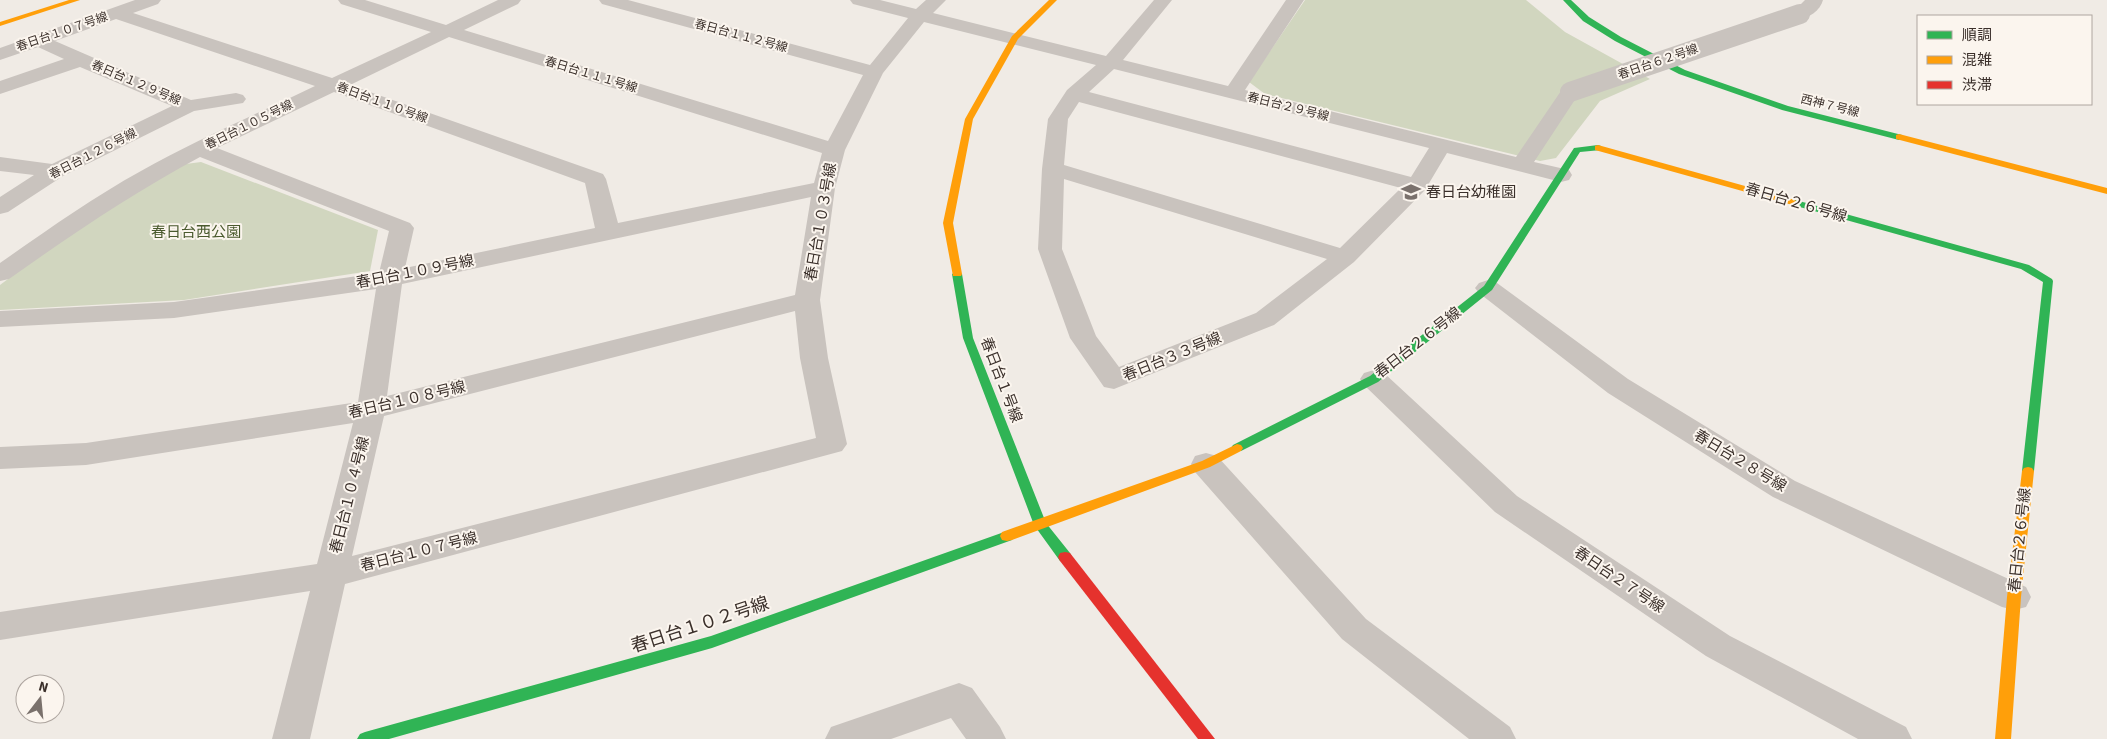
<svg xmlns="http://www.w3.org/2000/svg" width="2107" height="739" font-family="'Source Sans 3','Noto Sans JP',sans-serif">
<style>
.green{fill:#d1d6bf}
.lines{fill:none;stroke-linecap:round;stroke-linejoin:round}
.street{fill:#c9c3be;fill-rule:evenodd}
.fast{fill:#30b455;fill-rule:evenodd}
.slow{fill:#ff9f0a;fill-rule:evenodd}
.jam{fill:#e5322d;fill-rule:evenodd}
.street-bridge{stroke:#c9c3be;stroke-width:20}
.labels{text-anchor:middle;dominant-baseline:central;stroke-width:4;stroke-linejoin:round;paint-order:stroke}
.far-street-label{font-size:12px;fill:#3b302b;stroke:#fbf5ee}
.poi-label{font-size:15px;fill:#3b302b;stroke:#fbf5ee;text-anchor:start}
.street-label{font-size:15px;fill:#3b302b;stroke:#fbf5ee}
.park-label{font-size:15px;fill:#4a5a2e;stroke:#fbf5ee}
.near-street-label{font-size:18px;fill:#3b302b;stroke:#fbf5ee}
</style>
<rect width="100%" height="100%" fill="#f0ebe5"/>
<!-- green -->
<g class="green">
<path d="M 1305,0 L 1526,0 L 1565,32 L 1650,79 L 1600,101 L 1556,158 L 1540,161 L 1265,94 L 1249,82 Z"/>
<path d="M 201,162 L 378,230 L 370,271 L 184,300 L 0,310 L 0,285 L 80,225 L 178,165 Z"/>
</g>
<g class="lines">
<!-- street -->
<g class="street">
<path d="M 135,0 L 161,0 L 158,4 L 133,13 L 332,78 L 431,32 L 341,4 L 338,0 L 365,0 L 446,25 L 498,0 L 521,0 L 518,4 L 464,30 L 828,141 L 863,75 L 602,4 L 599,0 L 628,0 L 870,65 L 908,18 L 853,4 L 850,0 L 880,0 L 916,9 L 926,0 L 946,0 L 933,13 L 1106,56 L 1154,0 L 1172,0 L 1123,60 L 1228,86 L 1286,0 L 1304,0 L 1245,90 L 1516,157 L 1563,88 L 1570,86 L 1577,88 L 1580,92 L 1534,162 L 1569,170 L 1572,175 L 1569,180 L 1561,182 L 1447,153 L 1425,190 L 1354,262 L 1274,325 L 1114,389 L 1104,387 L 1070,338 L 1038,249 L 1042,169 L 1048,119 L 1067,90 L 1096,65 L 924,22 L 883,73 L 845,150 L 835,188 L 820,300 L 828,358 L 847,444 L 842,451 L 345,584 L 310,739 L 272,739 L 310,591 L 0,640 L 0,612 L 317,564 L 353,423 L 86,465 L 0,469 L 0,447 L 86,443 L 358,402 L 376,289 L 174,318 L 0,327 L 0,311 L 174,302 L 379,273 L 389,231 L 200,157 C 133,193 71,235 9,279 L 0,281 L 0,263 C 46,231 92,198 141,171 C 197,139 257,114 315,86 L 116,19 L 55,41 L 191,100 L 236,93 L 243,95 L 246,99 L 243,103 L 194,111 L 63,176 L 8,212 L 0,214 L 0,197 L 34,175 L 0,171 L 0,157 L 52,164 L 172,106 L 80,67 L 0,94 L 0,81 L 64,59 L 38,47 L 0,60 L 0,48 ZM 449,37 L 822,153 L 814,183 L 618,223 L 606,179 L 603,174 L 350,85 ZM 1114,69 L 1429,148 L 1411,177 L 1089,92 ZM 334,92 L 585,183 L 595,228 L 405,268 L 414,228 L 410,223 L 217,148 ZM 1079,102 L 1401,188 L 1340,248 L 1064,165 L 1068,119 ZM 1064,179 L 1327,259 L 1256,313 L 1119,367 L 1096,336 L 1062,249 ZM 811,197 L 795,295 L 387,396 L 402,284 ZM 795,311 L 800,358 L 816,438 L 352,556 L 384,416 Z"/>
<path d="M 1805,0 L 1823,0 C 1820,12 1805,21 1794,18 L 1791,14 Z"/>
<path d="M 1488,280 L 1497,283 L 1628,379 L 1795,481 L 2026,587 L 2031,597 L 2026,607 L 2014,610 L 2002,607 L 1773,497 L 1608,393 L 1479,293 L 1475,288 L 1479,283 Z"/>
<path d="M 1374,370 L 1384,373 L 1517,496 L 1730,636 L 1906,727 L 1912,739 L 1858,739 L 1706,656 L 1495,512 L 1364,385 L 1360,379 L 1364,373 Z"/>
<path d="M 1206,453 L 1217,456 L 1366,619 L 1510,727 L 1516,739 L 1469,739 L 1342,639 L 1195,472 L 1191,464 L 1195,456 Z"/>
<path d="M 959,683 L 972,688 L 1000,727 L 1006,739 L 966,739 L 951,718 L 891,739 L 825,739 L 831,727 Z"/>
</g>
<!-- fast -->
<g class="fast">
<path d="M 1563,0 L 1571,0 L 1589,17 L 1621,37 L 1685,70 L 1788,106 L 1902,135 L 1903,137 L 1899,140 L 1782,110 L 1679,74 L 1615,41 L 1583,21 Z"/>
<path d="M 1598,145 L 1601,146 L 1601,150 L 1580,152 L 1492,290 L 1378,382 L 1241,451 L 1233,451 L 1231,448 L 1233,445 L 1370,376 L 1484,286 L 1574,148 Z"/>
<path d="M 1792,199 L 2029,265 L 2052,279 L 2053,281 L 2034,471 L 2032,474 L 2024,474 L 2022,471 L 2043,282 L 2021,269 L 1789,204 L 1787,202 Z"/>
<path d="M 957,271 L 962,274 L 973,338 L 1046,523 L 1070,553 L 1072,557 L 1070,561 L 1065,562 L 1060,561 L 1034,525 L 963,338 L 952,274 Z"/>
<path d="M 1007,531 L 1012,532 L 1014,536 L 1012,540 L 712,648 L 389,739 L 357,739 L 360,734 L 365,732 L 711,636 Z"/>
</g>
<!-- slow -->
<g class="slow">
<path d="M 69,0 L 80,0 L 0,26 L 0,22 Z"/>
<path d="M 1049,0 L 1057,0 L 1018,39 L 973,119 L 953,223 L 962,274 L 961,276 L 953,276 L 943,223 L 965,119 L 1012,36 Z"/>
<path d="M 1899,134 L 2107,188 L 2107,194 L 1896,139 L 1896,135 Z"/>
<path d="M 1598,145 L 1795,200 L 1797,202 L 1795,204 L 1789,204 L 1595,150 L 1595,146 Z"/>
<path d="M 1237,444 L 1241,445 L 1243,448 L 1241,451 L 1210,467 L 1012,540 L 1007,541 L 1002,540 L 1000,536 L 1002,532 L 1202,461 Z"/>
<path d="M 2028,467 L 2032,468 L 2034,471 L 2021,597 L 2011,739 L 1995,739 L 2007,597 L 2022,471 L 2024,468 Z"/>
</g>
<!-- jam -->
<path class="jam" d="M 1065,552 L 1070,553 L 1215,739 L 1198,739 L 1060,561 L 1058,557 L 1060,553 Z"/>
<!-- street-bridge -->
<path class="street-bridge" d="M 1570,92 L 1800,14"/>
</g>
<!-- icons -->
<defs>
<symbol id="school-bare" viewBox="-9 -9 18 18"><path d="M0-5L7-2L0 1L-7-2ZM-4 1L0 2.5L4 1V4Q0 6-4 4Z" fill="#7a716c" stroke="#fbf5ee" stroke-width="2.5" paint-order="stroke"/></symbol>
</defs>
<g fill-rule="evenodd">
<use href="#school-bare" x="1397" y="178" width="28" height="28"/>
</g>
<g class="labels">
<!-- far-street labels -->
<g class="far-street-label">
<text transform="translate(62 32) rotate(-19)">春日台１０７号線</text>
<text transform="translate(741 36) rotate(15)">春日台１１２号線</text>
<text transform="translate(1658 62) rotate(-19)">春日台６２号線</text>
<text transform="translate(591 75) rotate(17)">春日台１１１号線</text>
<text transform="translate(136 83) rotate(23)">春日台１２９号線</text>
<text transform="translate(382 103) rotate(20)">春日台１１０号線</text>
<text transform="translate(1830 106) rotate(14)">西神７号線</text>
<text transform="translate(1288 107) rotate(14)">春日台２９号線</text>
<text transform="translate(249 125) rotate(-26)">春日台１０５号線</text>
<text transform="translate(93 154) rotate(-27)">春日台１２６号線</text>
</g>
<!-- poi labels -->
<g class="poi-label">
<text x="1426" y="192">春日台幼稚園</text>
</g>
<!-- street labels -->
<g class="street-label">
<text transform="translate(1796 203) rotate(16)">春日台２６号線</text>
<text transform="translate(821 222) rotate(-80)">春日台１０３号線</text>
<text transform="translate(415 272) rotate(-11)">春日台１０９号線</text>
<text transform="translate(1418 343) rotate(-38)">春日台２６号線</text>
<text transform="translate(1172 357) rotate(-22)">春日台３３号線</text>
<text transform="translate(1001 380) rotate(69)">春日台１号線</text>
<text transform="translate(407 400) rotate(-13)">春日台１０８号線</text>
<text transform="translate(1740 461) rotate(31)">春日台２８号線</text>
<text transform="translate(350 495) rotate(-76)">春日台１０４号線</text>
<text transform="translate(2020 540) rotate(-84)">春日台２６号線</text>
<text transform="translate(419 552) rotate(-14)">春日台１０７号線</text>
<text transform="translate(1619 580) rotate(34)">春日台２７号線</text>
</g>
<!-- park labels -->
<g class="park-label">
<text x="196" y="232">春日台西公園</text>
</g>
<!-- near-street labels -->
<g class="near-street-label">
<text transform="translate(700 625) rotate(-18)">春日台１０２号線</text>
</g>
</g>
<!-- legend -->
<rect x="1917" y="15" width="175" height="90" fill="#fbf5ee" stroke="#aea6a0"/>
<rect x="1927" y="31" width="25" height="8" fill="#30b455" stroke="#aea6a0"/>
<text x="1962" y="40" font-size="15" fill="#3b302b">順調</text>
<rect x="1927" y="56" width="25" height="8" fill="#ff9f0a" stroke="#aea6a0"/>
<text x="1962" y="65" font-size="15" fill="#3b302b">混雑</text>
<rect x="1927" y="81" width="25" height="8" fill="#e5322d" stroke="#aea6a0"/>
<text x="1962" y="90" font-size="15" fill="#3b302b">渋滞</text>
<!-- north arrow -->
<g transform="translate(40 699) rotate(16)"><circle r="24" fill="#fbf5ee" stroke="#aea6a0"/>
<path d="M0-4L9 19L0 12L-9 19Z" fill="#7a716c"/>
<text y="-8" font-size="14" font-weight="bold" text-anchor="middle" fill="#3b302b">N</text>
</g>
</svg>
